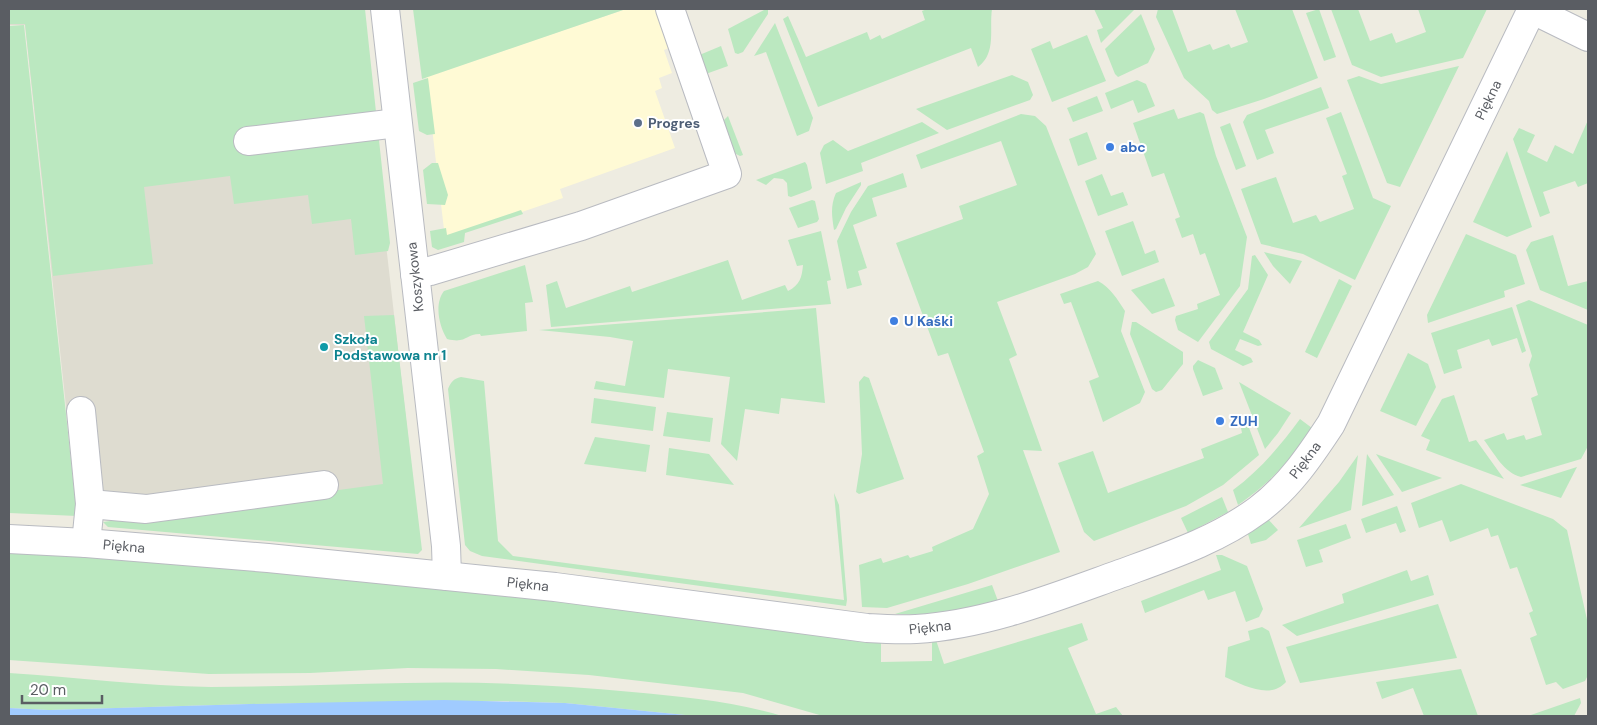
<svg xmlns="http://www.w3.org/2000/svg" width="1597" height="725" font-family="'DM Sans',sans-serif">
<style>
.commercial{fill:#fffad5}
.education{fill:#dedcd0}
.green{fill:#bbe8c0}
.water{fill:#a0cbff}
.lines{fill:none;stroke-linecap:round;stroke-linejoin:round}
.minor-casing{stroke:#b9bbc1;stroke-width:30}
.minor{stroke:#fff;stroke-width:28}
.service-dot{fill:#5c6f8a;stroke:#fff;stroke-width:2}
.shop-dot{fill:#3f7fe0;stroke:#fff;stroke-width:2}
.culture-dot{fill:#0f9aa8;stroke:#fff;stroke-width:2}
.labels{text-anchor:middle;dominant-baseline:central;stroke-width:4;stroke-linejoin:round;paint-order:stroke}
.street-label{font-size:14px;fill:#5a5d63;stroke:#fff}
.service-label{font-size:14px;font-weight:bold;fill:#4e5e75;stroke:#fff;text-anchor:start}
.shop-label{font-size:14px;font-weight:bold;fill:#366cbe;stroke:#fff;text-anchor:start}
.culture-label{font-size:14px;font-weight:bold;fill:#0d838f;stroke:#fff;text-anchor:start}
</style>
<rect width="100%" height="100%" fill="#eeece1"/>
<!-- commercial -->
<path class="commercial" d="M 626,9 L 655,9 L 669,48 L 664,50 L 672,73 L 659,78 L 662,88 L 655,91 L 675,148 L 560,189 L 563,198 L 445,238 L 426,77 Z"/>
<!-- education -->
<path class="education" d="M 9,9 L 359,9 L 420,541 L 407,547 L 78,518 L 25,25 L 9,25 Z"/>
<!-- green -->
<g class="green">
<path d="M 9,9 L 365,9 L 390,243 L 388,251 L 355,255 L 351,219 L 312,224 L 308,195 L 234,204 L 230,176 L 144,187 L 153,264 L 53,276 L 25,24 L 9,24 Z"/>
<path d="M 413,9 L 626,9 L 422,79 Z"/>
<path d="M 766,9 L 768,10 L 768,14 L 743,52 L 738,54 L 735,53 L 728,29 Z"/>
<path d="M 927,9 L 992,9 C 989,29 997,53 978,67 L 971,48 L 818,107 L 783,19 L 788,16 L 806,57 L 867,32 L 870,40 L 880,35 L 882,39 L 925,20 L 922,11 Z"/>
<path d="M 1094,9 L 1135,9 L 1101,43 L 1097,30 L 1103,28 Z"/>
<path d="M 1158,9 L 1172,9 L 1188,52 L 1210,44 L 1213,50 L 1229,44 L 1231,48 L 1248,42 L 1235,9 L 1292,9 L 1318,78 L 1264,99 L 1217,114 L 1212,110 L 1209,101 L 1184,78 L 1156,17 Z"/>
<path d="M 1319,9 L 1336,57 L 1324,61 L 1306,13 Z"/>
<path d="M 1331,9 L 1358,9 L 1370,41 L 1392,33 L 1396,43 L 1426,32 L 1418,9 L 1487,9 L 1463,58 L 1381,77 L 1352,65 Z"/>
<path d="M 1141,14 L 1155,49 L 1148,63 L 1118,77 L 1115,74 L 1105,49 Z"/>
<path d="M 775,23 L 813,118 L 809,131 L 797,136 L 766,52 L 754,56 Z"/>
<path d="M 24,25 L 77,516 L 9,513 L 9,26 Z"/>
<path d="M 1087,35 L 1106,81 L 1052,102 L 1031,49 L 1050,41 L 1053,49 Z"/>
<path d="M 721,46 L 728,66 L 703,75 L 697,56 Z"/>
<path d="M 1459,66 L 1400,187 L 1387,183 L 1347,80 L 1359,76 L 1381,84 Z"/>
<path d="M 1012,75 L 1028,82 L 1033,95 L 1030,100 L 947,130 L 916,109 Z"/>
<path d="M 428,78 L 435,134 L 427,135 L 419,131 L 413,83 Z"/>
<path d="M 1137,80 L 1146,84 L 1155,106 L 1138,113 L 1133,100 L 1111,109 L 1105,93 Z"/>
<path d="M 1321,87 L 1329,108 L 1265,130 L 1274,153 L 1257,160 L 1243,122 L 1247,115 Z"/>
<path d="M 1097,96 L 1103,111 L 1073,122 L 1067,108 Z"/>
<path d="M 1174,109 L 1178,119 L 1200,112 L 1204,114 L 1216,156 L 1247,237 L 1240,286 L 1198,342 L 1178,330 L 1175,320 L 1176,316 L 1198,309 L 1197,304 L 1220,295 L 1205,253 L 1200,255 L 1193,234 L 1182,238 L 1175,219 L 1180,217 L 1164,173 L 1152,177 L 1133,123 Z"/>
<path d="M 1341,112 L 1373,198 L 1391,206 L 1355,280 L 1303,254 L 1261,244 L 1241,189 L 1276,177 L 1293,223 L 1316,215 L 1320,222 L 1354,209 L 1342,176 L 1347,174 L 1326,118 Z"/>
<path d="M 1021,114 L 1035,116 L 1046,126 L 1096,254 L 1088,267 L 1075,274 L 997,302 L 1017,355 L 1009,359 L 1042,451 L 1023,450 L 1060,552 L 968,584 L 887,608 L 862,607 L 859,565 L 881,558 L 883,563 L 908,555 L 910,558 L 933,551 L 932,547 L 973,529 L 989,494 L 977,456 L 984,452 L 948,353 L 938,356 L 896,243 L 963,219 L 959,206 L 1017,185 L 1001,141 L 921,169 L 916,155 Z"/>
<path d="M 728,116 L 743,155 L 740,156 L 732,152 L 723,125 L 723,121 Z"/>
<path d="M 1588,120 L 1588,183 L 1578,187 L 1575,181 L 1543,192 L 1550,213 L 1540,217 L 1513,139 L 1519,128 L 1535,135 L 1527,152 L 1547,162 L 1555,145 L 1573,154 Z"/>
<path d="M 922,122 L 939,133 L 861,163 L 863,171 L 826,184 L 820,153 L 824,145 L 833,140 L 848,151 Z"/>
<path d="M 1230,123 L 1246,166 L 1236,170 L 1220,127 Z"/>
<path d="M 1087,132 L 1097,159 L 1078,166 L 1069,139 Z"/>
<path d="M 1507,151 L 1532,227 L 1507,237 L 1473,222 Z"/>
<path d="M 805,162 L 807,165 L 812,188 L 810,190 L 791,197 L 788,196 L 787,183 L 783,179 L 774,178 L 766,185 L 756,180 Z"/>
<path d="M 432,163 L 438,163 L 448,195 L 445,205 L 427,204 L 423,170 Z"/>
<path d="M 903,173 L 907,187 L 872,198 L 877,216 L 853,225 L 867,268 L 858,271 L 862,285 L 847,289 L 837,241 L 851,212 L 868,186 Z"/>
<path d="M 1102,174 L 1111,196 L 1123,192 L 1128,205 L 1098,216 L 1085,181 Z"/>
<path d="M 861,182 L 861,185 L 846,208 L 836,229 L 834,230 C 832,217 830,206 836,193 Z"/>
<path d="M 812,200 L 815,201 L 819,219 L 817,222 L 798,228 L 789,208 Z"/>
<path d="M 521,210 L 523,214 L 465,233 L 464,242 L 438,250 L 432,247 L 430,231 L 446,228 L 447,235 Z"/>
<path d="M 1133,221 L 1145,254 L 1155,250 L 1159,262 L 1122,276 L 1105,231 Z"/>
<path d="M 821,231 L 831,280 L 827,281 L 831,304 L 551,327 L 546,285 L 557,281 L 566,308 L 630,286 L 632,292 L 728,260 L 742,300 L 785,285 L 788,291 C 800,285 802,277 803,265 L 797,266 L 788,240 Z"/>
<path d="M 1466,234 L 1516,255 L 1525,284 L 1504,291 L 1505,297 L 1428,323 L 1427,315 Z"/>
<path d="M 1553,235 L 1568,286 L 1588,281 L 1588,310 L 1540,290 L 1526,250 L 1531,242 Z"/>
<path d="M 1264,252 L 1302,261 L 1290,284 L 1273,266 Z"/>
<path d="M 1255,255 L 1268,275 L 1243,332 L 1259,340 L 1262,345 L 1258,346 L 1240,339 L 1235,350 L 1251,358 L 1253,362 L 1243,366 L 1211,349 L 1209,342 L 1248,289 L 1252,256 Z"/>
<path d="M 525,265 L 533,302 L 525,303 L 527,331 L 481,336 L 480,334 C 465,334 467,344 447,339 C 439,326 434,304 444,291 Z"/>
<path d="M 1164,278 L 1175,306 L 1152,314 L 1131,290 Z"/>
<path d="M 1339,279 L 1352,286 L 1317,358 L 1305,352 Z"/>
<path d="M 1098,281 C 1111,288 1117,299 1125,311 L 1121,331 L 1145,392 L 1140,403 L 1103,422 L 1089,381 L 1099,377 L 1071,302 L 1064,304 L 1060,294 Z"/>
<path d="M 1529,300 L 1588,325 L 1588,446 L 1581,459 L 1521,477 C 1504,473 1494,453 1484,440 L 1504,433 L 1507,440 L 1524,435 L 1526,440 L 1542,435 L 1531,398 L 1538,395 L 1529,365 L 1532,356 L 1516,305 Z"/>
<path d="M 1512,307 L 1526,351 L 1522,353 L 1517,338 L 1492,346 L 1489,339 L 1457,350 L 1462,368 L 1444,374 L 1431,333 Z"/>
<path d="M 816,308 L 825,403 L 781,398 L 779,414 L 745,409 L 737,461 L 721,444 L 730,377 L 668,369 L 664,398 L 594,389 L 596,381 L 625,386 L 633,341 L 610,337 L 539,330 Z"/>
<path d="M 394,315 L 422,550 L 418,554 L 108,527 L 103,522 L 383,484 L 364,316 Z"/>
<path d="M 1132,322 L 1136,322 L 1183,352 L 1183,364 L 1162,390 L 1156,392 L 1152,389 L 1130,334 Z"/>
<path d="M 1408,353 L 1428,364 L 1436,387 L 1416,426 L 1380,411 Z"/>
<path d="M 1198,360 L 1215,368 L 1223,389 L 1203,396 L 1193,369 L 1193,366 Z"/>
<path d="M 864,376 L 869,378 L 904,479 L 859,494 L 856,492 L 862,454 L 859,382 Z"/>
<path d="M 461,377 L 484,381 L 498,541 L 513,556 L 844,600 L 834,493 L 839,505 L 847,600 L 846,606 L 482,556 L 470,551 L 465,545 L 448,389 C 451,382 453,379 461,377 Z"/>
<path d="M 1239,382 L 1291,413 L 1278,433 L 1265,449 Z"/>
<path d="M 1454,395 L 1469,442 L 1476,440 L 1504,479 L 1426,450 L 1430,440 L 1421,436 L 1442,399 Z"/>
<path d="M 594,398 L 656,407 L 653,431 L 591,423 Z"/>
<path d="M 667,412 L 713,418 L 710,442 L 663,436 Z"/>
<path d="M 1300,419 L 1312,428 C 1289,462 1272,481 1238,505 L 1233,490 C 1260,470 1280,446 1300,419 Z"/>
<path d="M 1248,425 L 1259,455 L 1223,485 L 1186,506 L 1094,541 L 1084,532 L 1058,463 L 1093,451 L 1108,493 L 1204,458 L 1201,449 L 1242,433 L 1241,428 Z"/>
<path d="M 595,437 L 650,445 L 646,472 L 584,464 Z"/>
<path d="M 669,448 L 709,454 L 734,485 L 666,475 Z"/>
<path d="M 1367,454 L 1394,495 L 1362,506 Z"/>
<path d="M 1376,454 L 1442,478 L 1402,492 Z"/>
<path d="M 1358,455 L 1351,510 L 1299,528 L 1339,482 Z"/>
<path d="M 1577,467 L 1561,498 L 1520,485 Z"/>
<path d="M 1461,484 L 1553,519 L 1567,530 L 1588,624 L 1588,675 L 1585,681 L 1563,689 L 1556,682 L 1546,685 L 1530,638 L 1537,635 L 1529,613 L 1533,611 L 1517,567 L 1510,569 L 1498,535 L 1491,537 L 1488,528 L 1450,542 L 1442,520 L 1419,528 L 1411,503 Z"/>
<path d="M 1222,497 L 1228,512 L 1188,533 L 1181,518 Z"/>
<path d="M 1397,506 L 1406,531 L 1400,533 L 1396,523 L 1366,533 L 1361,519 Z"/>
<path d="M 1267,518 L 1278,530 L 1266,540 L 1251,544 L 1247,531 Z"/>
<path d="M 1346,524 L 1351,538 L 1319,550 L 1323,562 L 1306,567 L 1297,540 Z"/>
<path d="M 9,551 L 31,551 L 456,588 L 881,641 L 881,662 L 932,661 L 932,640 L 936,640 L 944,664 L 1082,623 L 1088,640 L 1068,648 L 1096,714 L 1116,707 L 1123,716 L 823,716 L 743,693 L 589,675 L 496,669 L 408,668 L 310,673 L 209,674 L 9,660 Z"/>
<path d="M 1216,555 L 1222,555 L 1247,566 L 1263,609 L 1259,617 L 1246,622 L 1235,591 L 1208,600 L 1204,590 L 1145,613 L 1141,601 L 1221,570 Z"/>
<path d="M 1407,570 L 1411,581 L 1428,575 L 1434,595 L 1297,636 L 1282,625 L 1344,603 L 1342,594 Z"/>
<path d="M 992,585 L 998,601 L 949,612 L 922,615 L 895,614 Z"/>
<path d="M 1438,604 L 1457,658 L 1300,683 L 1286,647 Z"/>
<path d="M 1262,627 L 1269,631 L 1286,682 C 1270,700 1243,685 1225,677 L 1228,647 L 1250,640 L 1248,631 Z"/>
<path d="M 1461,669 L 1478,716 L 1424,716 L 1413,688 L 1382,699 L 1376,682 Z"/>
<path d="M 9,673 C 76,677 143,686 211,687 C 276,687 341,684 406,683 C 482,681 557,685 632,692 C 683,697 733,701 782,716 L 695,716 L 565,703 L 503,701 L 249,704 L 49,710 L 9,708 Z"/>
<path d="M 1580,698 L 1581,703 L 1574,716 L 1528,716 Z"/>
</g>
<!-- water -->
<path class="water" d="M 444,700 L 565,703 L 695,716 L 9,716 L 9,708 L 49,710 L 249,704 Z"/>
<g class="lines">
<defs>
<g id="minor">
<path d="M 385,9 L 446,546 L 447,576"/>
<path d="M 1531,9 L 1588,37"/>
<path d="M 248,141 L 397,123"/>
<path d="M 415,274 L 430,271 L 581,226 L 727,174 L 670,9"/>
<path d="M 81,411 L 90,504 L 86,543"/>
<path d="M 90,504 L 146,509 L 324,485"/>
<path d="M 9,539 L 86,543 L 268,558 L 555,587 L 867,628 C 883,629 900,630 916,629 C 985,625 1053,598 1117,575 C 1166,557 1216,541 1258,510 C 1289,487 1310,456 1331,424 L 1532,9"/>
</g>
</defs>
<!-- minor casing -->
<use href="#minor" class="minor-casing"/>
<!-- minor -->
<use href="#minor" class="minor"/>
</g>
<!-- markers -->
<circle class="service-dot" cx="638" cy="123" r="5"/>
<g class="shop-dot">
<circle cx="1110" cy="147" r="5"/>
<circle cx="894" cy="321" r="5"/>
<circle cx="1220" cy="421" r="5"/>
</g>
<circle class="culture-dot" cx="324" cy="347" r="5"/>
<g class="labels">
<!-- street labels -->
<g class="street-label">
<text transform="translate(1488 100) rotate(-64)">Piękna</text>
<text transform="translate(415 277) rotate(-96)">Koszykowa</text>
<text transform="translate(1305 460) rotate(-53)">Piękna</text>
<text transform="translate(124 546) rotate(5)">Piękna</text>
<text transform="translate(528 584) rotate(6)">Piękna</text>
<text transform="translate(930 627) rotate(-6)">Piękna</text>
</g>
<!-- service labels -->
<g class="service-label">
<text x="648" y="123">Progres</text>
</g>
<!-- shop labels -->
<g class="shop-label">
<text x="1120" y="147">abc</text>
<text x="904" y="321">U Kaśki</text>
<text x="1230" y="421">ZUH</text>
</g>
<!-- culture labels -->
<g class="culture-label">
<text x="334" y="339">Szkoła<tspan x="334" dy="16">Podstawowa nr 1</tspan></text>
</g>
</g>
<!-- border -->
<rect width="1597" height="725" fill="none" stroke="#5a5d63" stroke-width="20"/>
<!-- scale -->
<path d="M22 695v8h80v-8" fill="none" stroke="#5a5d63" stroke-width="2.5"/>
<text x="30" y="695" font-size="15" fill="#5a5d63" stroke="#ffffff" stroke-width="4" paint-order="stroke">20 m</text>
</svg>
